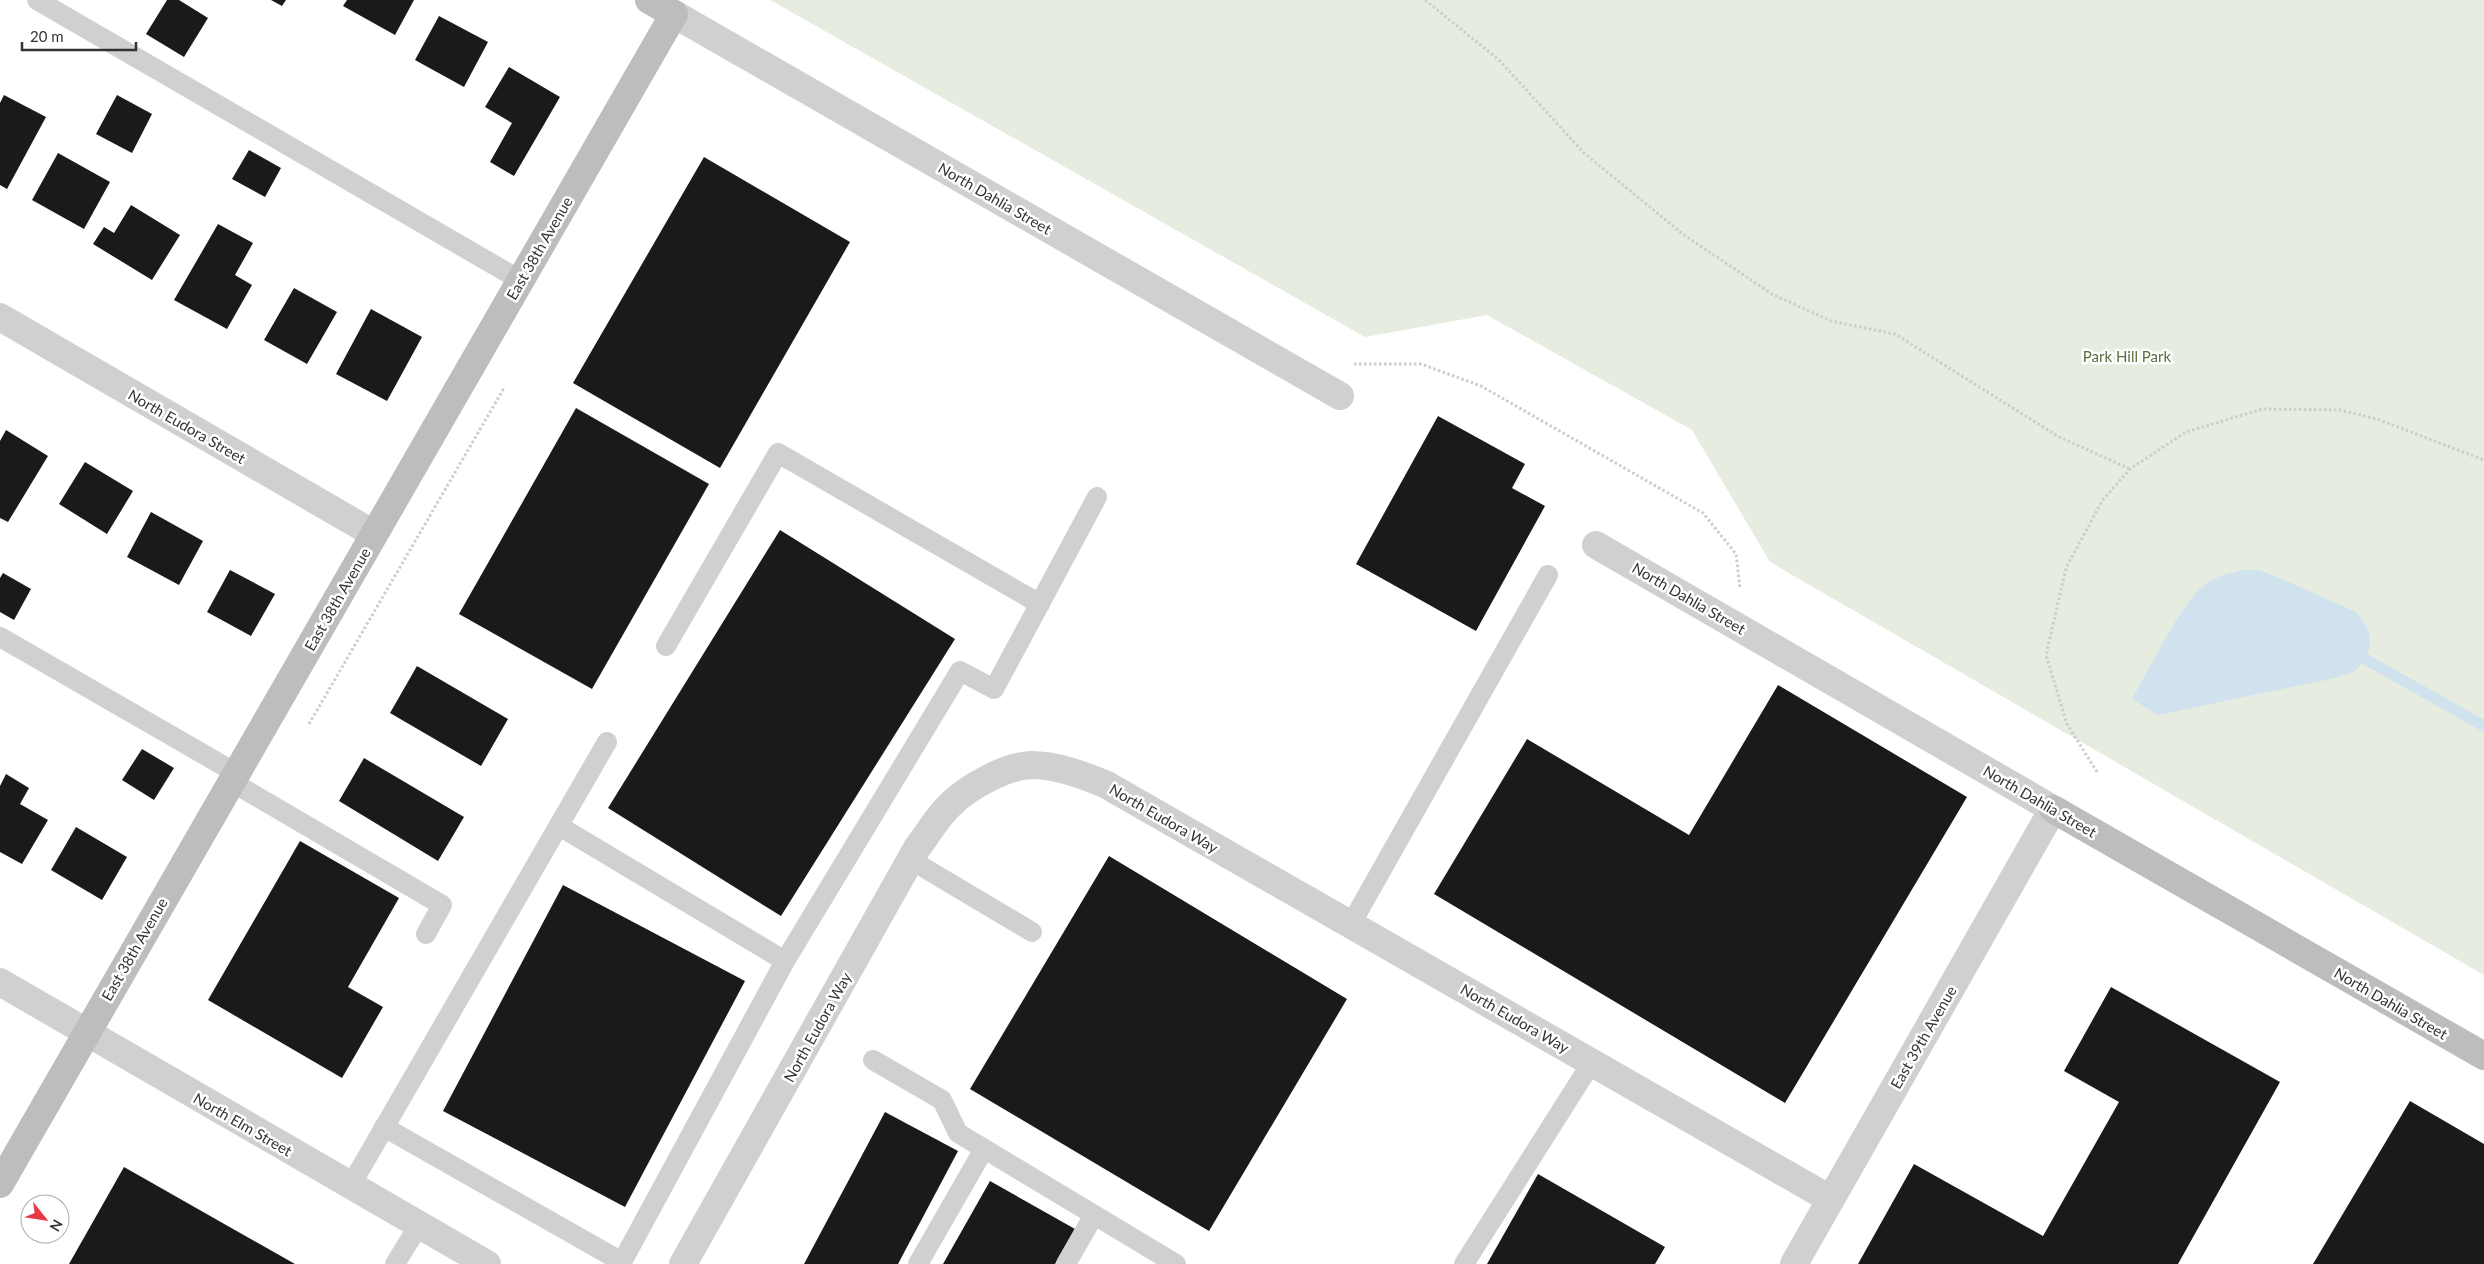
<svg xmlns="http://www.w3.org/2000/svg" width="2484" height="1264" font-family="Lato,sans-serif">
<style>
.green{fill:#e6ecdf}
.water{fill:#cfe2ee}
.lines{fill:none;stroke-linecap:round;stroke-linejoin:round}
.stream{stroke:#cfe2ee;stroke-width:11}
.building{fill:#1a1a1a}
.path{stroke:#cdcdcd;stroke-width:3;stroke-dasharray:2.5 2.5;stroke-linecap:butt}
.lane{stroke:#d0d0d0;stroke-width:20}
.street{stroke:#d0d0d0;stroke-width:28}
.secondary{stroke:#bdbdbd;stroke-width:28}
.labels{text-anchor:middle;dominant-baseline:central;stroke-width:5;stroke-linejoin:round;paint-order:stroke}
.street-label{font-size:15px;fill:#333;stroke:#fff}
.park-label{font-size:15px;fill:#56703f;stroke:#fff}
</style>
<rect width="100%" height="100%" fill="#fff"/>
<!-- green -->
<path class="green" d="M 770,0 L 2484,0 L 2484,975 L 1770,562 L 1692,430 L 1487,315 L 1365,337 Z"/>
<!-- water -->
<path class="water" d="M 2243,570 L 2259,570 L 2275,576 L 2356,612 L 2363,621 L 2369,632 L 2370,646 L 2365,660 L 2354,672 L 2335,678 L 2158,715 L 2132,699 C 2148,672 2183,599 2207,583 C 2218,575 2230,573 2243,570 Z"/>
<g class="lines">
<!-- stream -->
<path class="stream" d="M 2365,659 L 2484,726"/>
</g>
<!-- building -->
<g class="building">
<path d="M 167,0 L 179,0 L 208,18 L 184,57 L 146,34 Z"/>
<path d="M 271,0 L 286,0 L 282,6 Z"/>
<path d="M 347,0 L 414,0 L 395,35 L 343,6 Z"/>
<path d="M 439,16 L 488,42 L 464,87 L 415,60 Z"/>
<path d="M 509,67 L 560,97 L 514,176 L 490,162 L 512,123 L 485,107 Z"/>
<path d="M 4,95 L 46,117 L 7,189 L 0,185 L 0,103 Z"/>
<path d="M 117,95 L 152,114 L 132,153 L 96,134 Z"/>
<path d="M 249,150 L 281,168 L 265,197 L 232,179 Z"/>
<path d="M 58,153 L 110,182 L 84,229 L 32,200 Z"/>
<path d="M 704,157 L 850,242 L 720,468 L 573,383 Z"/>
<path d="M 131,205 L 180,235 L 152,280 L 93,244 L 104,227 L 114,233 Z"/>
<path d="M 218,224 L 253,243 L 235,275 L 252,285 L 227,329 L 174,300 Z"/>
<path d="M 294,288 L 337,312 L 307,364 L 264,340 Z"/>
<path d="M 371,309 L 422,337 L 387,401 L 336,374 Z"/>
<path d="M 576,408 L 709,484 L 592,689 L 459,614 Z"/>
<path d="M 1438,416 L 1525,464 L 1512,488 L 1545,506 L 1476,631 L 1356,564 Z"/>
<path d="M 6,430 L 48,456 L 8,522 L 0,518 L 0,441 Z"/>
<path d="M 85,462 L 133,491 L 107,534 L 59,504 Z"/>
<path d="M 151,512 L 203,541 L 179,585 L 127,557 Z"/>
<path d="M 780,530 L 955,639 L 781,916 L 608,808 Z"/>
<path d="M 230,570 L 275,594 L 251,636 L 207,612 Z"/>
<path d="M 3,573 L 31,589 L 14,620 L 0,612 L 0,578 Z"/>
<path d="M 417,666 L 508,719 L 481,766 L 390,713 Z"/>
<path d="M 1778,685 L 1967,797 L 1785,1103 L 1434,894 L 1527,739 L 1689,835 Z"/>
<path d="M 142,749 L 174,768 L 154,800 L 122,780 Z"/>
<path d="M 364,758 L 464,817 L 438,861 L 339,801 Z"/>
<path d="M 6,774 L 29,788 L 20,804 L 48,820 L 22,864 L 0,852 L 0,786 Z"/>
<path d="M 76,827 L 127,857 L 102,900 L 51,870 Z"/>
<path d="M 300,841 L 399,898 L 348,987 L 383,1007 L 342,1078 L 208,1000 Z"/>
<path d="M 1109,856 L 1347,999 L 1209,1231 L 970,1089 Z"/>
<path d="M 563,885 L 745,981 L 625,1207 L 443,1111 Z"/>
<path d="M 2111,987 L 2280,1082 L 2178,1264 L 1858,1264 L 1914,1164 L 2043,1236 L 2119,1102 L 2064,1071 Z"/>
<path d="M 2410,1101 L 2484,1144 L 2484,1264 L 2313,1264 Z"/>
<path d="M 885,1112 L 958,1151 L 898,1264 L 804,1264 Z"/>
<path d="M 124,1167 L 295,1264 L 69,1264 Z"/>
<path d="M 1538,1174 L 1665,1247 L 1655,1264 L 1487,1264 Z"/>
<path d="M 990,1181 L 1075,1229 L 1055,1264 L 943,1264 Z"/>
</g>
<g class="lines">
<!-- path -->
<g class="path">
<path d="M 1425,0 L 1499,60 L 1584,153 L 1684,235 L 1772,294 L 1831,321 L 1895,334 L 2059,437 L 2130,469"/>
<path d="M 1354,364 L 1421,364 L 1481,386 L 1703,513 L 1736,554 L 1740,588"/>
<path d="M 309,724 L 504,388"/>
<path d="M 2097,772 L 2067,724 L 2046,655 L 2066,568 L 2102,501 L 2130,469 L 2186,432 L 2262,409 L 2340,410 L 2377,419 L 2484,460"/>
</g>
<!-- lane -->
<g class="lane">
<path d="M 37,0 L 520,280"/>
<path d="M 0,637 L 236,773"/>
<path d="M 666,646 L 778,453 L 1040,604"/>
<path d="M 232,782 L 442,905 L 426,934"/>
<path d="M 559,826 L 785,961"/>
<path d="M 911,860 L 1032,932"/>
<path d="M 1351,924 L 1548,575"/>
<path d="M 873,1060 L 942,1100 L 958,1133 L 1176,1264"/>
<path d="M 384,1127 L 622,1262 L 785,961 L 960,671 L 994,689 L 1097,497"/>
<path d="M 351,1185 L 607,742"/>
<path d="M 395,1264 L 419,1225"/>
<path d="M 918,1264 L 984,1149"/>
<path d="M 1066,1264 L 1094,1215"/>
<path d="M 1464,1264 L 1592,1062"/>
</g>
<!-- street -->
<g class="street">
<path d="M 674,14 L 1340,396"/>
<path d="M 0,317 L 374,534"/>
<path d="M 1596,545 L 2053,809 L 1794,1264"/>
<path d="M 0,982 L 487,1264"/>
<path d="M 683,1264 L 917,848 C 928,834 937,817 950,805 C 968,787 1006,766 1031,765 C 1057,765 1082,775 1105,784 L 1830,1199"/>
</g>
<!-- secondary -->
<g class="secondary">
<path d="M 2053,809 L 2484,1056"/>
<path d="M 0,1184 L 674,14 L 649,0"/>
</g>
</g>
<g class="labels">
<!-- street labels -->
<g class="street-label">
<text transform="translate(995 198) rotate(30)">North Dahlia Street</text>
<text transform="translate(539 248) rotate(-60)">East 38th Avenue</text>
<text transform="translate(187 426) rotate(30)">North Eudora Street</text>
<text transform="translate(1689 598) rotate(30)">North Dahlia Street</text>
<text transform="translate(337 599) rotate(-60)">East 38th Avenue</text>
<text transform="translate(2040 801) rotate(30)">North Dahlia Street</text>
<text transform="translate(1164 818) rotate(30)">North Eudora Way</text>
<text transform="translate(134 949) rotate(-60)">East 38th Avenue</text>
<text transform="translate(2391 1003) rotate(30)">North Dahlia Street</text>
<text transform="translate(1515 1018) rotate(30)">North Eudora Way</text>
<text transform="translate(817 1027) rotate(-61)">North Eudora Way</text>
<text transform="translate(1923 1037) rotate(-60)">East 39th Avenue</text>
<text transform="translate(243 1124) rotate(30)">North Elm Street</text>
</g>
<!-- park labels -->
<g class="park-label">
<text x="2127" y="356">Park Hill Park</text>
</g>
</g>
<!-- north arrow -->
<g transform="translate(45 1219) rotate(120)"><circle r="24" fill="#ffffff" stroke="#adadad"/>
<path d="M0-4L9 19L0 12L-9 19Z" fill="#e63946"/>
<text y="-8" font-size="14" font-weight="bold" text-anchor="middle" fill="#333333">N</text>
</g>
<!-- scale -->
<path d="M22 42v8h114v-8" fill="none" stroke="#333333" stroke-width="2.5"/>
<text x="30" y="42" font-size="15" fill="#333333" stroke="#ffffff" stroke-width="4" paint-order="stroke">20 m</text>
</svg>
